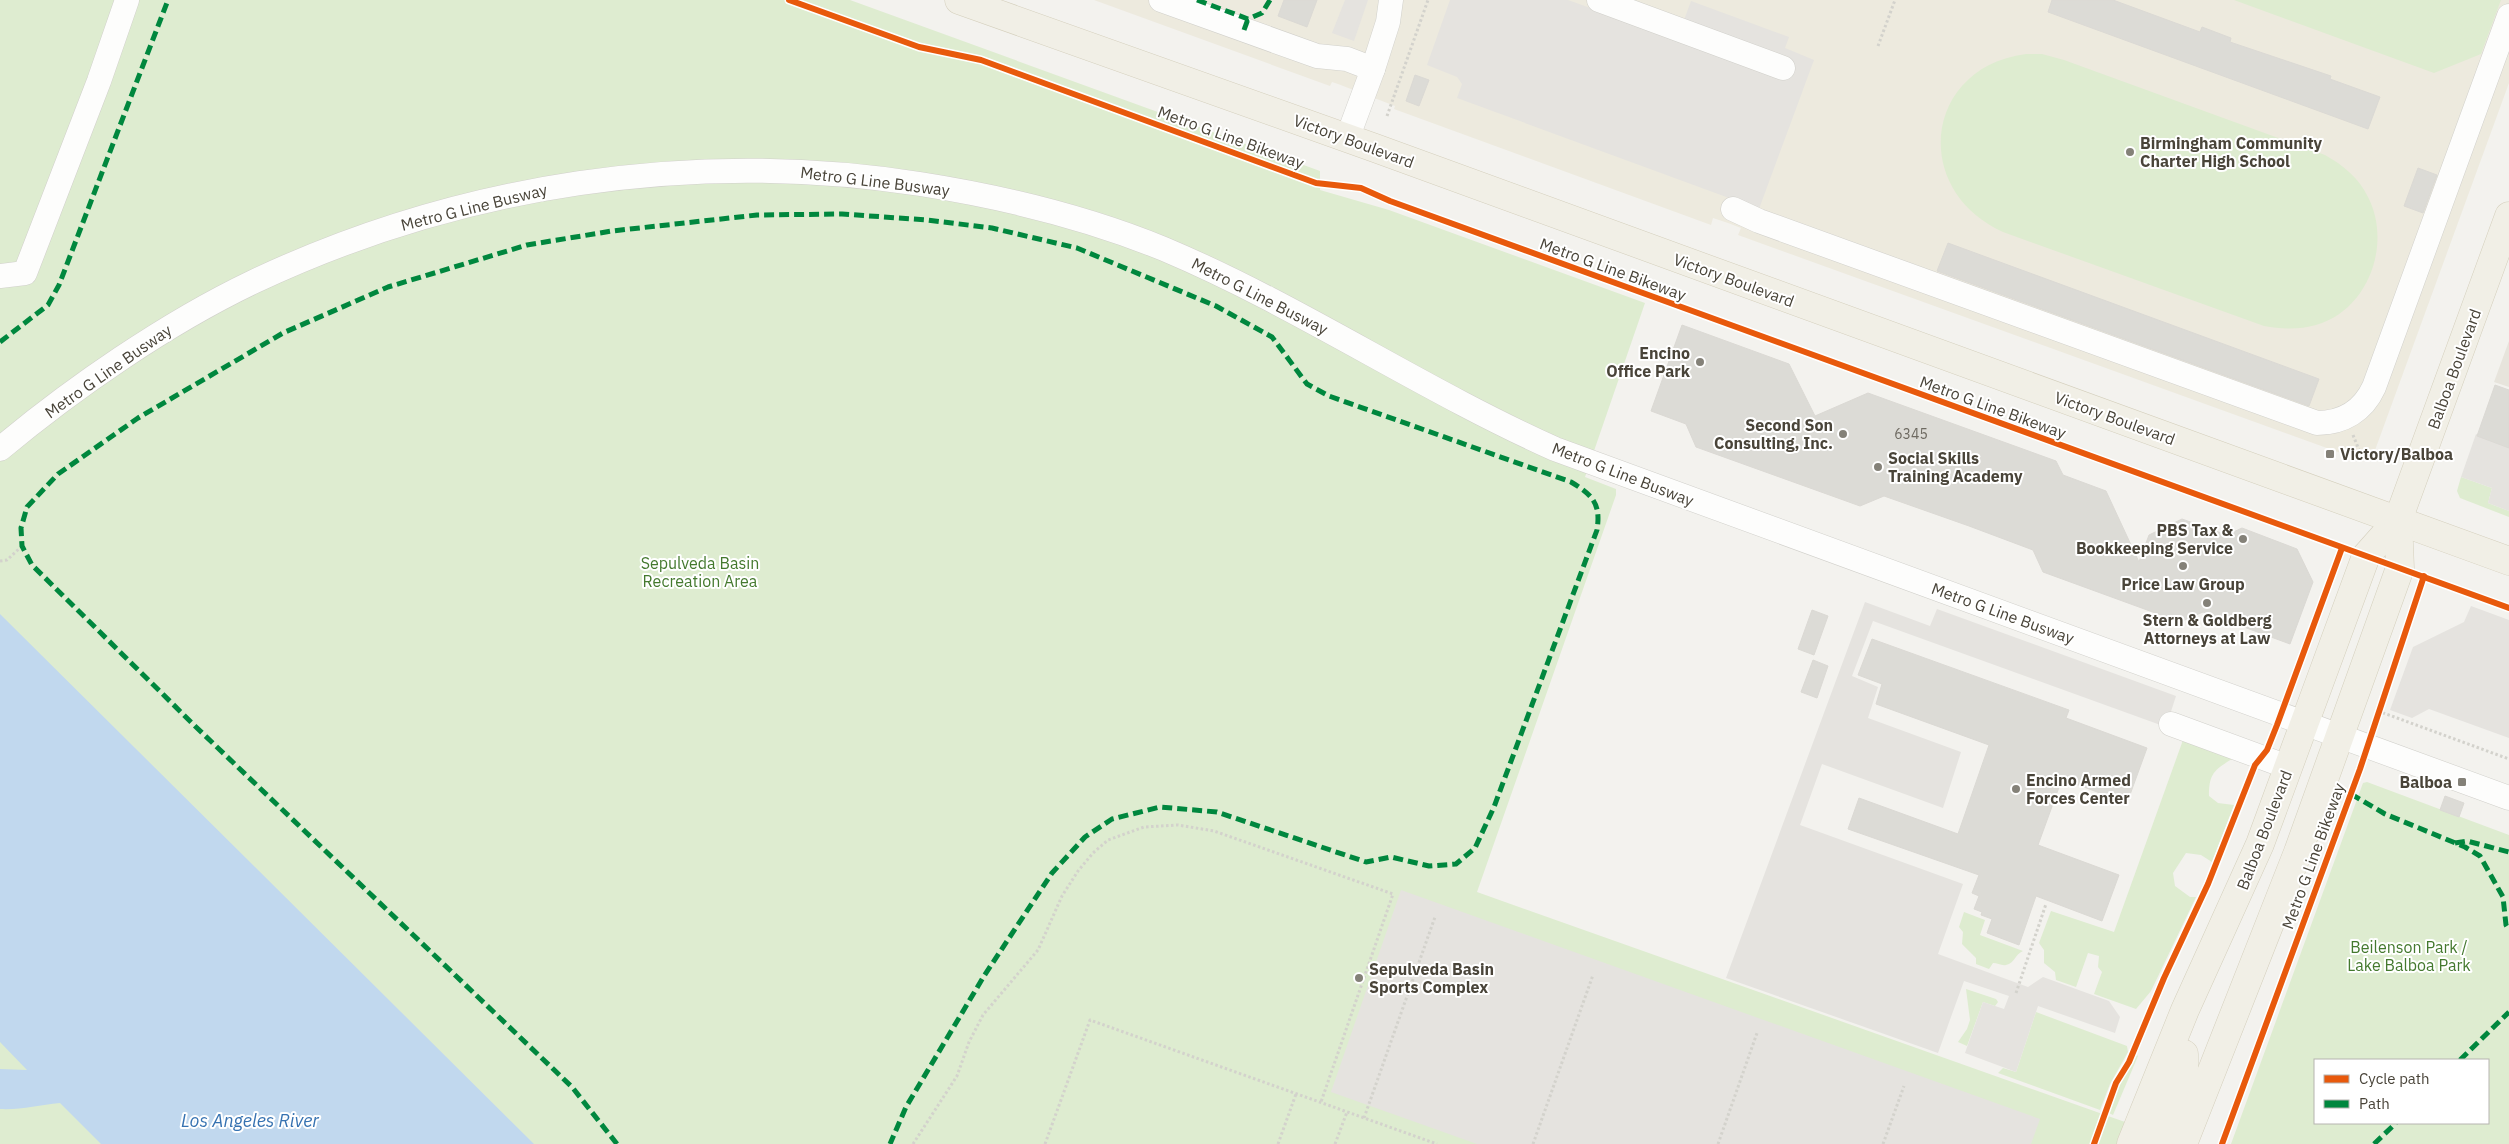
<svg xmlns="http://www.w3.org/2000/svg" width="2509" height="1144" font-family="'IBM Plex Sans',sans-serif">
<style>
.residential{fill:#e7e4dc}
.education{fill:#edeade}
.green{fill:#deecd0;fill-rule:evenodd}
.parking{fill:#e5e3df}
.water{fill:#c1d8ee}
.building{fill:#dcdbd6;stroke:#dbd9d4}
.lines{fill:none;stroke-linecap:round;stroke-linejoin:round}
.minor-casing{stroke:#d1d0cb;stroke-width:25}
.major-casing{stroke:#d4cfbc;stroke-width:29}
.path{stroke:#d3d2cc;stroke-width:3;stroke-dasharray:2.5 2.5;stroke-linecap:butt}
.minor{stroke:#fdfdfc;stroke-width:24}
.major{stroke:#f1efe6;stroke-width:28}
.quiet{stroke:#00873e;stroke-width:5;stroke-dasharray:10 5;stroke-linecap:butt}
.cycleway-casing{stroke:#fff;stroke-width:9}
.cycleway{stroke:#e8590c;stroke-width:6}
.poi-dot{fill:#848178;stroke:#fff;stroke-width:2}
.labels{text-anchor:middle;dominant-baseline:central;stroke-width:4;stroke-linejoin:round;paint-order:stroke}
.number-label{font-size:14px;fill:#6e6a61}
.street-label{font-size:16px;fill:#494439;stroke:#fff}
.poi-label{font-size:16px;font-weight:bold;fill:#494439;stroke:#fff;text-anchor:start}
.park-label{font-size:16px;fill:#44792e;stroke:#fff}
.water-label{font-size:18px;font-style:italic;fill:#3672b1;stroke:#fff}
</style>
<rect width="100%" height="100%" fill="#f3f2ee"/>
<!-- residential -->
<path class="residential" d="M 2509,341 L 2509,387 L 2494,382 Z"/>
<!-- education -->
<path class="education" d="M 1094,0 L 2509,0 L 2509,83 L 2374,453 L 2369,459 L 2360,460 L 1738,235 L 1741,228 L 1728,223 L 1713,218 L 1711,225 L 1394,109 L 1395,106 L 1338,84 L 1332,82 L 1330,86 Z"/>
<!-- green -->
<g class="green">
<path d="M 0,0 L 850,0 L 1320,171 L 1320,190 L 1389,210 L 1645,303 L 1585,477 L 1616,489 L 1616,495 L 1477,892 L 2187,1144 L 0,1144 Z"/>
<path d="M 2234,0 L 2501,0 L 2481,54 L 2434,73 Z"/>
<path d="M 2026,54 L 2042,54 L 2064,60 L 2325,155 C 2343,165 2359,178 2368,197 C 2392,243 2369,310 2316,325 C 2299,330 2281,329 2264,326 L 2003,232 C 1910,190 1924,67 2026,54 Z"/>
<path d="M 2461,477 L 2492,488 L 2488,503 L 2509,511 L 2509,517 L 2460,498 L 2457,491 Z"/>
<path d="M 2183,740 L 2232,759 C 2214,770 2209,774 2209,796 L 2218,803 L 2234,805 L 2212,862 L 2201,855 L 2186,853 L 2173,873 L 2175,886 L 2190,897 L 2196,897 L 2151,991 L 2136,1009 L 2094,994 L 2102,972 L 2098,967 L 2099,956 L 2088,953 L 2076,987 L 2056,980 L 2055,972 L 2044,963 L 2044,950 L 2039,943 L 2051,911 L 2114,932 Z"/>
<path d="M 2367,782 L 2509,835 L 2509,1144 L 2231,1144 L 2363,783 ZM 2315,1060 L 2488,1060 L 2488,1123 L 2315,1123 Z"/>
<path d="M 1964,912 L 1985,920 L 1980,935 L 2023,951 C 2015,954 2015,963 2006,965 C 2002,966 1997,963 1993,963 L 1989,969 L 1976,964 L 1976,958 L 1962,944 L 1963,932 L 1959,927 Z"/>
<path d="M 1966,989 L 1996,999 L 1998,1002 L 1995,1006 L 1983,1002 L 1967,1046 L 1958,1042 L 1967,1029 L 1970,1020 Z"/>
<path d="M 2036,1012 L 2127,1046 L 2128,1052 L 2110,1084 L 2100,1110 L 1998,1073 L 2003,1068 L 2016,1072 Z"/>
<path d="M 2137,1055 L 2138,1056 L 2113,1115 L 2109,1113 L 2120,1084 Z"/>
</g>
<!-- parking -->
<g class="parking">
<path d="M 1345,0 L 1368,0 L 1354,41 L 1332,33 Z"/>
<path d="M 1450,0 L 1568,0 L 1677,39 L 1691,1 L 1789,37 L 1785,48 L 1814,60 L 1759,209 L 1457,98 L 1462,84 L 1457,77 L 1427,65 Z"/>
<path d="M 2476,434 L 2509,446 L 2509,511 L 2488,503 L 2492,488 L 2461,477 Z"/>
<path d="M 1865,602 L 1930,626 L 1937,609 L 2176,696 L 2166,727 L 1873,621 L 1852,676 L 1878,687 L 1868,718 L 1961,752 L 1943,808 L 1822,764 L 1800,825 L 1963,884 L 1938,954 L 2028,987 L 2043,977 L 2109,1001 L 2120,1017 L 2115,1033 L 2038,1006 L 2016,1072 L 1965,1053 L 1983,1002 L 2004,1009 L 2009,996 L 1964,981 L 1938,1053 L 1726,978 Z"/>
<path d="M 2471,606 L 2509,620 L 2509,738 L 2429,709 L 2412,718 L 2390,710 L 2413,647 L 2464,622 Z"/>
<path d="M 1401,890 L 2040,1119 L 2031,1144 L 1477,1144 L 1331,1092 Z"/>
</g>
<!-- water -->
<path class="water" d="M 0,614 L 534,1144 L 101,1144 L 60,1103 C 39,1105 21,1110 0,1109 L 0,1069 L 27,1070 L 0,1042 Z"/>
<!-- building -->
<g class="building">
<path d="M 1284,0 L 1317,0 L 1307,27 L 1278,16 Z"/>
<path d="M 2052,0 L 2113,0 L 2200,32 L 2202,27 L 2231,38 L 2230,42 L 2331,76 L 2330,79 L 2380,97 L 2368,129 L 2048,12 Z"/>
<path d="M 1415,75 L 1429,80 L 1419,106 L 1406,101 Z"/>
<path d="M 2418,168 L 2437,175 L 2423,213 L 2404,206 Z"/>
<path d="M 1948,243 L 2319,379 L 2309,406 L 1937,271 Z"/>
<path d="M 1682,325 L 1789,364 L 1815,416 L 1868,393 L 2056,461 L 2063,475 L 2106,491 L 2139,562 L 2149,535 L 2182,519 L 2227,535 L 2242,528 L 2297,549 L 2313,582 L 2290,644 L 2203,612 L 2180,622 L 2043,572 L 2033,550 L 1969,526 L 1884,496 L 1860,506 L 1696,447 L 1686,424 L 1651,411 Z"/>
<path d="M 2495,385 L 2509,390 L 2509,448 L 2477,436 Z"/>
<path d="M 1812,610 L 1828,616 L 1814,655 L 1798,649 Z"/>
<path d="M 1872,639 L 2069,710 L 2066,718 L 2147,748 L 2127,803 L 2062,779 L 2038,845 L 2119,875 L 2102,921 L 2036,896 L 2019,945 L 1987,933 L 1992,919 L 1981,915 L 1982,912 L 1974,909 L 1979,896 L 1972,893 L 1979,875 L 1848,829 L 1859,798 L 1958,834 L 1989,745 L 1876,704 L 1882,684 L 1858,675 Z"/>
<path d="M 1813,660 L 1828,666 L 1817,698 L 1801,692 Z"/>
<path d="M 2445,796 L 2464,803 L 2459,817 L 2440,810 Z"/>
</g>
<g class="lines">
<defs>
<g id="minor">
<path d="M 1161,0 L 1317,56 L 1347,59 L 1373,69"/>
<path d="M 1599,0 L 1783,68"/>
<path d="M 1347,139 L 1373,69 L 1388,22 L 1391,0"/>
<path d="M 1733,209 L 1759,221 L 2317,423 C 2343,423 2363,411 2374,387 L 2509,16"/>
<path d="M 0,276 L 25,273 L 99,81 L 127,0"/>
<path d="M 0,449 C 73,388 167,323 253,282 C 460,184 694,149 920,184 C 1003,197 1086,217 1164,249 C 1299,306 1421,389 1555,449 L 2509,798"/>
<path d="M 2171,724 L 2288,767"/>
</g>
<g id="major">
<path d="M 959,0 L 1375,148 L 2509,561"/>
<path d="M 2131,1144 L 2185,1010 L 2260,844 L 2366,556 L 2398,520 L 2509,216"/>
<path d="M 2156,1144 L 2184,1068 L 2184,1054"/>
<path d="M 2183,1144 L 2298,852 L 2400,568 L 2398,520"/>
</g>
</defs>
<!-- minor casing -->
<use href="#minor" class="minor-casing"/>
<!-- major casing -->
<use href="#major" class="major-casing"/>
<!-- path -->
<g class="path">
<path d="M 1878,46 L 1895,0"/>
<path d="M 1387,116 L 1428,0"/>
<path d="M 2353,435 L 2359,450 L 2355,463"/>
<path d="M 0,561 L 7,560 L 22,546"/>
<path d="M 2378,711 L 2509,759"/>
<path d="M 2016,993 L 2046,904"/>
<path d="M 1364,1118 L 1435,917"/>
<path d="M 913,1144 L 957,1076 L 969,1042 L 983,1015 L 1038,950 L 1062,896 L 1078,871 L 1093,853 L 1108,840 L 1144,827 L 1178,825 L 1214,831 L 1393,894 L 1321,1102"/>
<path d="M 1045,1144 L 1090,1020 L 1437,1144"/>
<path d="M 1278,1144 L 1296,1094"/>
<path d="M 1335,1144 L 1347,1112"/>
<path d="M 1533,1144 L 1593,975"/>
<path d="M 1718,1144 L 1757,1033"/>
<path d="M 1883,1144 L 1904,1086"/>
</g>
<!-- minor -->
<use href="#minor" class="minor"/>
<!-- major -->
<use href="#major" class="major"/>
<!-- quiet -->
<g class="quiet">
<path d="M 1197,0 L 1248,19 L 1262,13 L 1270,0"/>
<path d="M 1244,30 L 1248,19"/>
<path d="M 0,342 L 48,305 L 59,285 L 168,0"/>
<path d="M 2351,794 L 2385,814 L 2465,847 L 2480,856 L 2503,897 L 2506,925 L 2509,930"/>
<path d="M 2455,843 L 2467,841 L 2509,852"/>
<path d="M 2460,1060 L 2509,1012"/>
<path d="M 617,1144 L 572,1087 L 196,727 L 32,565 L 22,546 L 21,528 L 27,507 L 58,474 L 138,418 L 283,333 L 388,287 L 527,245 L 612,231 L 757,215 L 842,214 L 927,220 L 992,228 L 1077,248 L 1216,306 L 1272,337 L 1307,384 L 1329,396 L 1571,482 C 1593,495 1601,504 1597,530 L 1494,807 L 1475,848 L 1456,864 L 1429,866 L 1391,857 L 1366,862 L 1217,812 L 1160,807 L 1112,819 L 1085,837 L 1052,873 L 984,976 L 906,1107 L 890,1144"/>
<path d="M 2374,1144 L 2396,1123"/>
</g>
<defs>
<g id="cycleway">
<path d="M 789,0 L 919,47 L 981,60 L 1316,183 L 1361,188 L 1390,201 L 2509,608"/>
<path d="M 2094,1144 L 2116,1083 L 2129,1062 L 2164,978 L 2208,884 L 2255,765 L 2267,750 L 2277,725 L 2342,548"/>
<path d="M 2222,1144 L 2360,769 L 2424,576"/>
</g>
</defs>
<!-- cycleway casing -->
<use href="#cycleway" class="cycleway-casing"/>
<!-- cycleway -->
<use href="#cycleway" class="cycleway"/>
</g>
<!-- markers -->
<g class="poi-dot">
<circle cx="2130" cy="152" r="5"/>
<circle cx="1700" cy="362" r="5"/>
<circle cx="1843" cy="434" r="5"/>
<rect x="2325" y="449" width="10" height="10" rx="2.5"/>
<circle cx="1878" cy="467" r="5"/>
<circle cx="2243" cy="539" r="5"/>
<circle cx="2183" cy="566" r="5"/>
<circle cx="2207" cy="603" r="5"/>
<rect x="2457" y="777" width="10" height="10" rx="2.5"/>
<circle cx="2016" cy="789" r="5"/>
<circle cx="1359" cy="978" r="5"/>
</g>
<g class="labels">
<!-- number labels -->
<g class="number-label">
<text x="1911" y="434">6345</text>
</g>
<!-- street labels -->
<g class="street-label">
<text transform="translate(1231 137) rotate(20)">Metro G Line Bikeway</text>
<text transform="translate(1354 141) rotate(20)">Victory Boulevard</text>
<text transform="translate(875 181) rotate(7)">Metro G Line Busway</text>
<text transform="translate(474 207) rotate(-14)">Metro G Line Busway</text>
<text transform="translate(1613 269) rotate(20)">Metro G Line Bikeway</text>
<text transform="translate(1734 280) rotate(20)">Victory Boulevard</text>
<text transform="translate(1260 296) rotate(27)">Metro G Line Busway</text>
<text transform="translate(2454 369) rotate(-70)">Balboa Boulevard</text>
<text transform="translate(108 371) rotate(-35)">Metro G Line Busway</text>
<text transform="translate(1993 407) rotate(20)">Metro G Line Bikeway</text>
<text transform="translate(2115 418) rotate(20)">Victory Boulevard</text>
<text transform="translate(1623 474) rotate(21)">Metro G Line Busway</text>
<text transform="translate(2003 613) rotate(20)">Metro G Line Busway</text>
<text transform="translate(2264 830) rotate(-69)">Balboa Boulevard</text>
<text transform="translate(2313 856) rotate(-70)">Metro G Line Bikeway</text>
</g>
<!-- poi labels -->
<g class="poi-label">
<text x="2140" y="143">Birmingham Community<tspan x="2140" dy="18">Charter High School</tspan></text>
<text x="1690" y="353" text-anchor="end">Encino<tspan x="1690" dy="18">Office Park</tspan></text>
<text x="1833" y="425" text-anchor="end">Second Son<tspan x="1833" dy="18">Consulting, Inc.</tspan></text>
<text x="2340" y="454">Victory/Balboa</text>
<text x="1888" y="458">Social Skills<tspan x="1888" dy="18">Training Academy</tspan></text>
<text x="2233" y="530" text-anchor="end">PBS Tax &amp;<tspan x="2233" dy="18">Bookkeeping Service</tspan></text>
<text x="2183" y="584" text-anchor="middle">Price Law Group</text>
<text x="2207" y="620" text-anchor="middle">Stern &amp; Goldberg<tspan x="2207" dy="18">Attorneys at Law</tspan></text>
<text x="2026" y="780">Encino Armed<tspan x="2026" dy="18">Forces Center</tspan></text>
<text x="2452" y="782" text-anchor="end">Balboa</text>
<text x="1369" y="969">Sepulveda Basin<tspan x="1369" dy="18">Sports Complex</tspan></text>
</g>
<!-- park labels -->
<g class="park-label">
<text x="700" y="563">Sepulveda Basin<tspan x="700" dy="18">Recreation Area</tspan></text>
<text x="2409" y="947">Beilenson Park /<tspan x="2409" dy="18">Lake Balboa Park</tspan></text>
</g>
<!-- water labels -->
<g class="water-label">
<text x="250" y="1120">Los Angeles River</text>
</g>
</g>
<!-- legend -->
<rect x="2314" y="1059" width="175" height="65" fill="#ffffff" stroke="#b6b4b0"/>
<rect x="2324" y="1075" width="25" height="8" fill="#e8590c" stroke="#b6b4b0"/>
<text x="2359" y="1084" font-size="15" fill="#494439">Cycle path</text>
<rect x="2324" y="1100" width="25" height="8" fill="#00873e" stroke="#b6b4b0"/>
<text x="2359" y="1109" font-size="15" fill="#494439">Path</text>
</svg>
